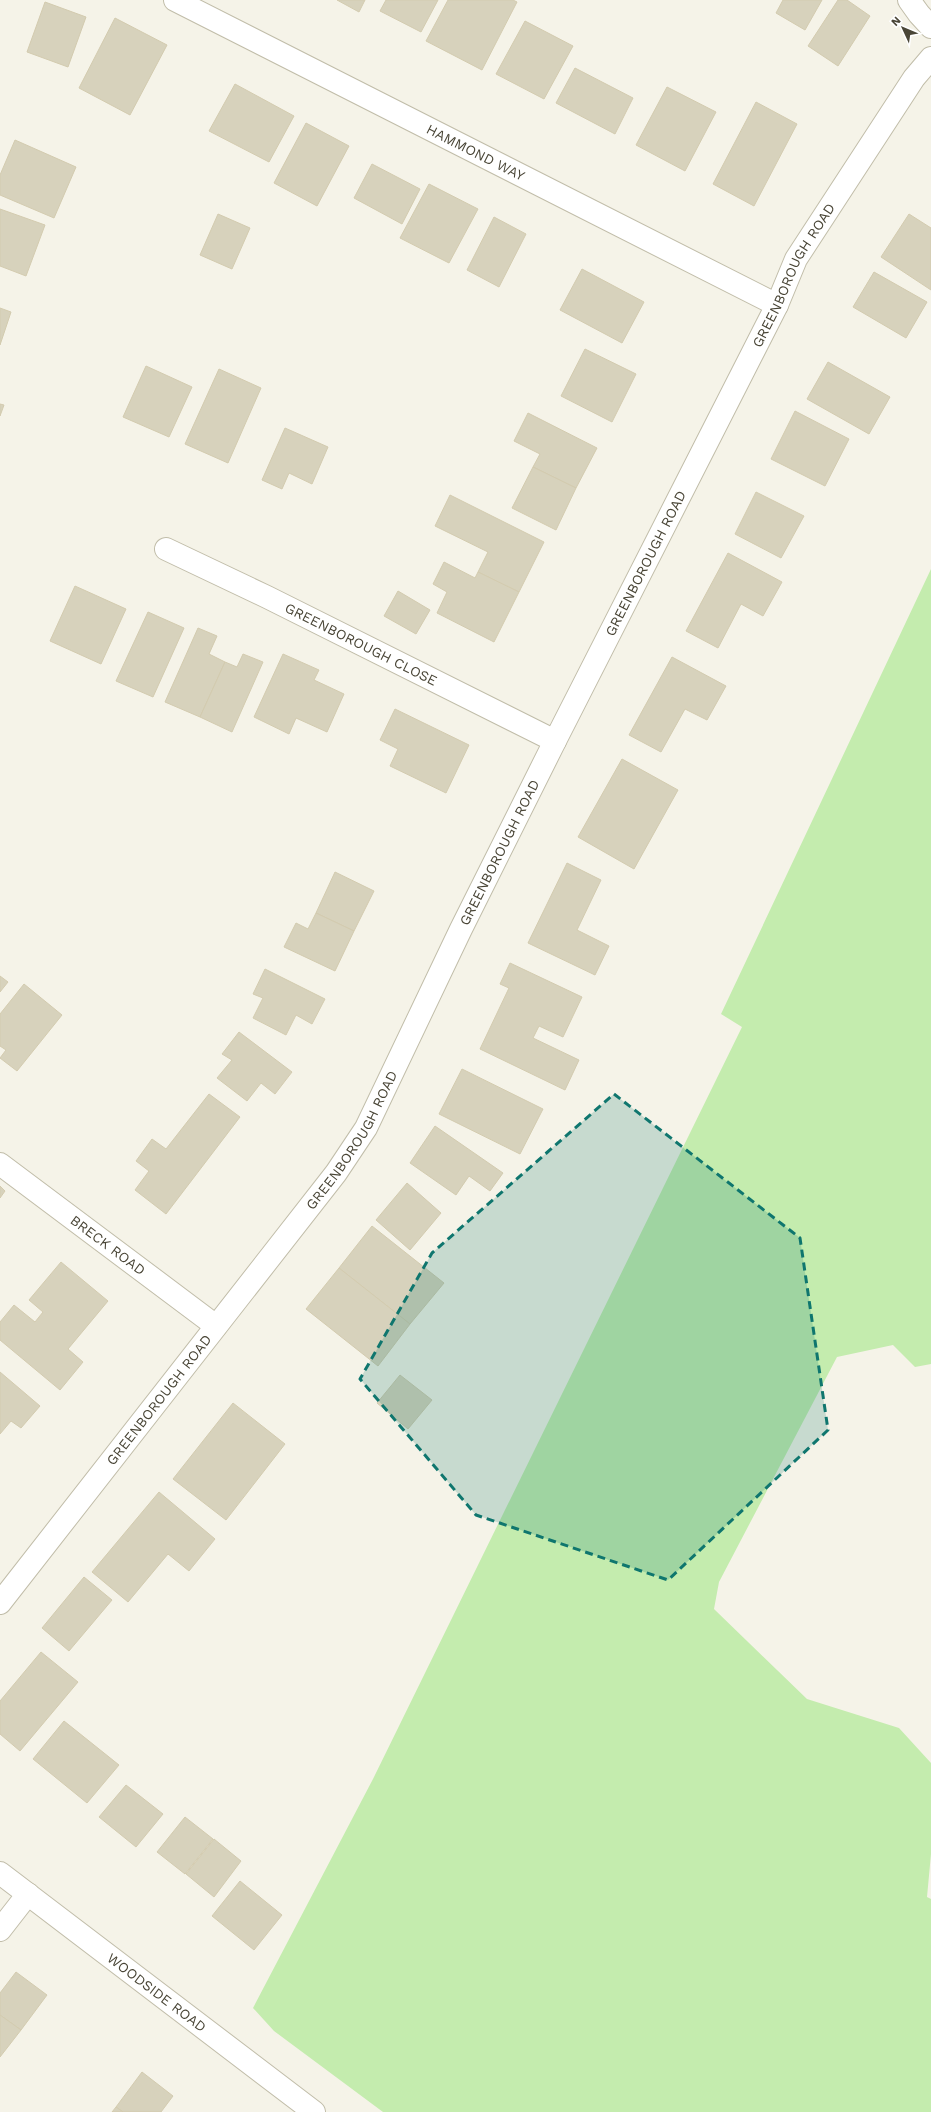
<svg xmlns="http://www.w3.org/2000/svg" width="931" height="2112" font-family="'Work Sans',sans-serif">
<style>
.green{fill:#c4ecae}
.building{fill:#d7d2bc;stroke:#d3cbaf}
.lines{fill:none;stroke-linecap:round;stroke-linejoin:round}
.minor-casing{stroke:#c1bda9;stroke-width:24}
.minor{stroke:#fff;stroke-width:22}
.marked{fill:#0f766e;fill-opacity:0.2;stroke:#0f766e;stroke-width:3;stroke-dasharray:8 5;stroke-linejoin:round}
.labels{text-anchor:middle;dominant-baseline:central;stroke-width:4;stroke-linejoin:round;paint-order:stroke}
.street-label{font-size:14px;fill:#494536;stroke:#fff}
</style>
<rect width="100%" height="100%" fill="#f5f3e8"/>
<!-- green -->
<path class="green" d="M 931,569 L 931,1364 L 915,1367 L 893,1345 L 837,1357 L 719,1582 L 714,1609 L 807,1699 L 899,1728 L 931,1763 L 931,1854 L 927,1897 L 931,1899 L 931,2112 L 383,2112 L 274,2031 L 253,2008 L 373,1779 L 742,1027 L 721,1014 Z"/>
<!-- building -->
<g class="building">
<path d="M 337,0 L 365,0 L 359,12 Z"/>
<path d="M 386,0 L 438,0 L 421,32 L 380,11 Z"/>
<path d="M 448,0 L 513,0 L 517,2 L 482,70 L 426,41 Z"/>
<path d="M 783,0 L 822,0 L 805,30 L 776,13 Z"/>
<path d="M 838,0 L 847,0 L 870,16 L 838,66 L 808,46 Z"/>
<path d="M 45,2 L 86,17 L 68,67 L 27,52 Z"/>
<path d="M 115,18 L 167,45 L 130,115 L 79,88 Z"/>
<path d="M 525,21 L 573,46 L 544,99 L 496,74 Z"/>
<path d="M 575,68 L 633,98 L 615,134 L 556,103 Z"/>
<path d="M 235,84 L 294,116 L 269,162 L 209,131 Z"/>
<path d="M 667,87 L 716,112 L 685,171 L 636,145 Z"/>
<path d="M 756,102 L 797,124 L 754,206 L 713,184 Z"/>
<path d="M 306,123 L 349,146 L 317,206 L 274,183 Z"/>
<path d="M 15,140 L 76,167 L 54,218 L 0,195 L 0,175 Z"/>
<path d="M 372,164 L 420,189 L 402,224 L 354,198 Z"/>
<path d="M 429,184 L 478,209 L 449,263 L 400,238 Z"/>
<path d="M 0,209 L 45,225 L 26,276 L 0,266 Z"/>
<path d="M 218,214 L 250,228 L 232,269 L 200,255 Z"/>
<path d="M 909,214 L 931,228 L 931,290 L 881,257 Z"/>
<path d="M 494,217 L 526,234 L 499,287 L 467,270 Z"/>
<path d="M 582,269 L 644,302 L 622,343 L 560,310 Z"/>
<path d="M 874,272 L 927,302 L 906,338 L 853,307 Z"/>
<path d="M 0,308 L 11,312 L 0,345 Z"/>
<path d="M 585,349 L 636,374 L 612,422 L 561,396 Z"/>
<path d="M 828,362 L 890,397 L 869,434 L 807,399 Z"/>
<path d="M 146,366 L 192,387 L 169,437 L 123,417 Z"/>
<path d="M 219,369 L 261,388 L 228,463 L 185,444 Z"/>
<path d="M 0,404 L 4,405 L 0,416 Z"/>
<path d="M 795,411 L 849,439 L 825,486 L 771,459 Z"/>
<path d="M 528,413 L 597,448 L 576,488 L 533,467 L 540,454 L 514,441 Z"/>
<path d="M 285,428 L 328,447 L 312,484 L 289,473 L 282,489 L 262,480 Z"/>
<path d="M 533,467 L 576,488 L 556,530 L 512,508 Z"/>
<path d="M 756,492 L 804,516 L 781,558 L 735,534 Z"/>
<path d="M 450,495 L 544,542 L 519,592 L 478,572 L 488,552 L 435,526 Z"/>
<path d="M 728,553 L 782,582 L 763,616 L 741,604 L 718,648 L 686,631 Z"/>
<path d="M 444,562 L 475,578 L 478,572 L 519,592 L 494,642 L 437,613 L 447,592 L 433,584 Z"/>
<path d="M 75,586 L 126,609 L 101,664 L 50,641 Z"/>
<path d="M 398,591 L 430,610 L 416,634 L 384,616 Z"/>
<path d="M 148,612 L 184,628 L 153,697 L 116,681 Z"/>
<path d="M 198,628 L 217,636 L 209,654 L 225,662 L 200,717 L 165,702 Z"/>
<path d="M 243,654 L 263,662 L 232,732 L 200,717 L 225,662 L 237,667 Z"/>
<path d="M 283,654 L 319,670 L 314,680 L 344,694 L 327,732 L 296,718 L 289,734 L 254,717 Z"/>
<path d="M 672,657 L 726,686 L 707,720 L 685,709 L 661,752 L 629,735 Z"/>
<path d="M 395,709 L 469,745 L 446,793 L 390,766 L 398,749 L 380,740 Z"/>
<path d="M 622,759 L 678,790 L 634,869 L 578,837 Z"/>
<path d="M 567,863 L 601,880 L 577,930 L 609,946 L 595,975 L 528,943 Z"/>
<path d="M 335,872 L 374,891 L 354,931 L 316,913 Z"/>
<path d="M 316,913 L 354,931 L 335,971 L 284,947 L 296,923 L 308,929 Z"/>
<path d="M 510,963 L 582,997 L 563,1037 L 539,1026 L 533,1038 L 579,1060 L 565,1090 L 480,1049 L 509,988 L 500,984 Z"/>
<path d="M 265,969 L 325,999 L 312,1024 L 296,1015 L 286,1035 L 253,1018 L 263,998 L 253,994 Z"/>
<path d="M 0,976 L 8,982 L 0,992 Z"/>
<path d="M 24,984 L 62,1015 L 17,1071 L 0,1058 L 6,1050 L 0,1046 L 0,1014 Z"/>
<path d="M 239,1032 L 292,1072 L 275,1094 L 261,1083 L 247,1101 L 217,1078 L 232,1060 L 222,1054 Z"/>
<path d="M 462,1069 L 543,1109 L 520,1154 L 439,1114 Z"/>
<path d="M 209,1094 L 240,1117 L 166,1214 L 135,1190 L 149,1171 L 136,1161 L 152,1139 L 166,1149 Z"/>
<path d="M 435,1126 L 503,1173 L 490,1191 L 469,1176 L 456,1195 L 410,1163 Z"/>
<path d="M 407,1183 L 441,1213 L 410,1250 L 376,1220 Z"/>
<path d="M 0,1186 L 5,1191 L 0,1198 Z"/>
<path d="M 372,1226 L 444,1283 L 410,1324 L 339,1268 Z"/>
<path d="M 61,1262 L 108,1301 L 68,1349 L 83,1362 L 60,1390 L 0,1340 L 0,1322 L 14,1305 L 35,1322 L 43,1312 L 29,1300 Z"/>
<path d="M 339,1268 L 410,1324 L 378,1366 L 306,1309 Z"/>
<path d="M 0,1372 L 40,1406 L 21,1428 L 11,1421 L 0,1434 Z"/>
<path d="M 400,1375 L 432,1400 L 408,1429 L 377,1403 Z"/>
<path d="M 233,1403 L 285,1444 L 226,1520 L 173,1479 Z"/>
<path d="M 159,1492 L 215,1539 L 189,1571 L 168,1554 L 128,1602 L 92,1572 Z"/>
<path d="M 84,1577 L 112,1600 L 69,1651 L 42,1628 Z"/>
<path d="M 41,1652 L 78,1682 L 20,1751 L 0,1734 L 0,1701 Z"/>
<path d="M 64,1721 L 119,1765 L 87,1803 L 33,1759 Z"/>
<path d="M 126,1785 L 163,1814 L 136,1847 L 99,1817 Z"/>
<path d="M 185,1817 L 213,1839 L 185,1874 L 157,1852 Z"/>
<path d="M 214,1839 L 241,1861 L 214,1897 L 186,1874 Z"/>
<path d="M 240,1881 L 282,1915 L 254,1950 L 212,1916 Z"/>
<path d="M 16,1972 L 47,1995 L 21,2030 L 0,2015 L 0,1993 Z"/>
<path d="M 0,2015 L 21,2030 L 0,2057 Z"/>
<path d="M 142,2072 L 173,2096 L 161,2112 L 123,2112 L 116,2107 Z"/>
<path d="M 116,2107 L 123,2112 L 112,2112 Z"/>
</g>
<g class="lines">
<defs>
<g id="minor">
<path id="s1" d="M 175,0 L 777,305"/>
<path d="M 909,0 L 919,14 L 931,27"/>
<path id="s2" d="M 166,549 L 267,597 L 555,741"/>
<path id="s3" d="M 0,1164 L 216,1326"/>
<path id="s4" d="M 0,1603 L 336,1173 L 366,1128 L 461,929 L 555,741 L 777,305 L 796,259 L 914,78 L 931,58"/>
<path id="s5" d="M 0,1873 L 314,2112"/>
<path d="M 0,1930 L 28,1894"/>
</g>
</defs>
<!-- minor casing -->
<use href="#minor" class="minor-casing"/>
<!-- minor -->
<use href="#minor" class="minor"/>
</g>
<!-- marked area -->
<path class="marked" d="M 614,1094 L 800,1238 L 828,1430 L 668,1580 L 476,1515 L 360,1379 L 432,1253 Z"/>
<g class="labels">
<!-- street labels -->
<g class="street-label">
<text stroke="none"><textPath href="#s1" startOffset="337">HAMMOND WAY</textPath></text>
<text stroke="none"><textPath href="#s4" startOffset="1554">GREENBOROUGH ROAD</textPath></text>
<text stroke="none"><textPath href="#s4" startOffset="1230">GREENBOROUGH ROAD</textPath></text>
<text stroke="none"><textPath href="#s2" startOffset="217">GREENBOROUGH CLOSE</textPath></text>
<text stroke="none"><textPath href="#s4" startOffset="906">GREENBOROUGH ROAD</textPath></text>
<text stroke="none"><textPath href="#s4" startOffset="582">GREENBOROUGH ROAD</textPath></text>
<text stroke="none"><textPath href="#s3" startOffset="135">BRECK ROAD</textPath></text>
<text stroke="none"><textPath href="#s4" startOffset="258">GREENBOROUGH ROAD</textPath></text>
<text stroke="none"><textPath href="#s5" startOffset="197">WOODSIDE ROAD</textPath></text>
</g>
</g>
<!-- north arrow -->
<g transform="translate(903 28) rotate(314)" stroke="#ffffff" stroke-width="3" paint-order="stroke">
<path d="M0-3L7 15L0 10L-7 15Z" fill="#494536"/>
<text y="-6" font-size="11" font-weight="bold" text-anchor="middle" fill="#494536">N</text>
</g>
</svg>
